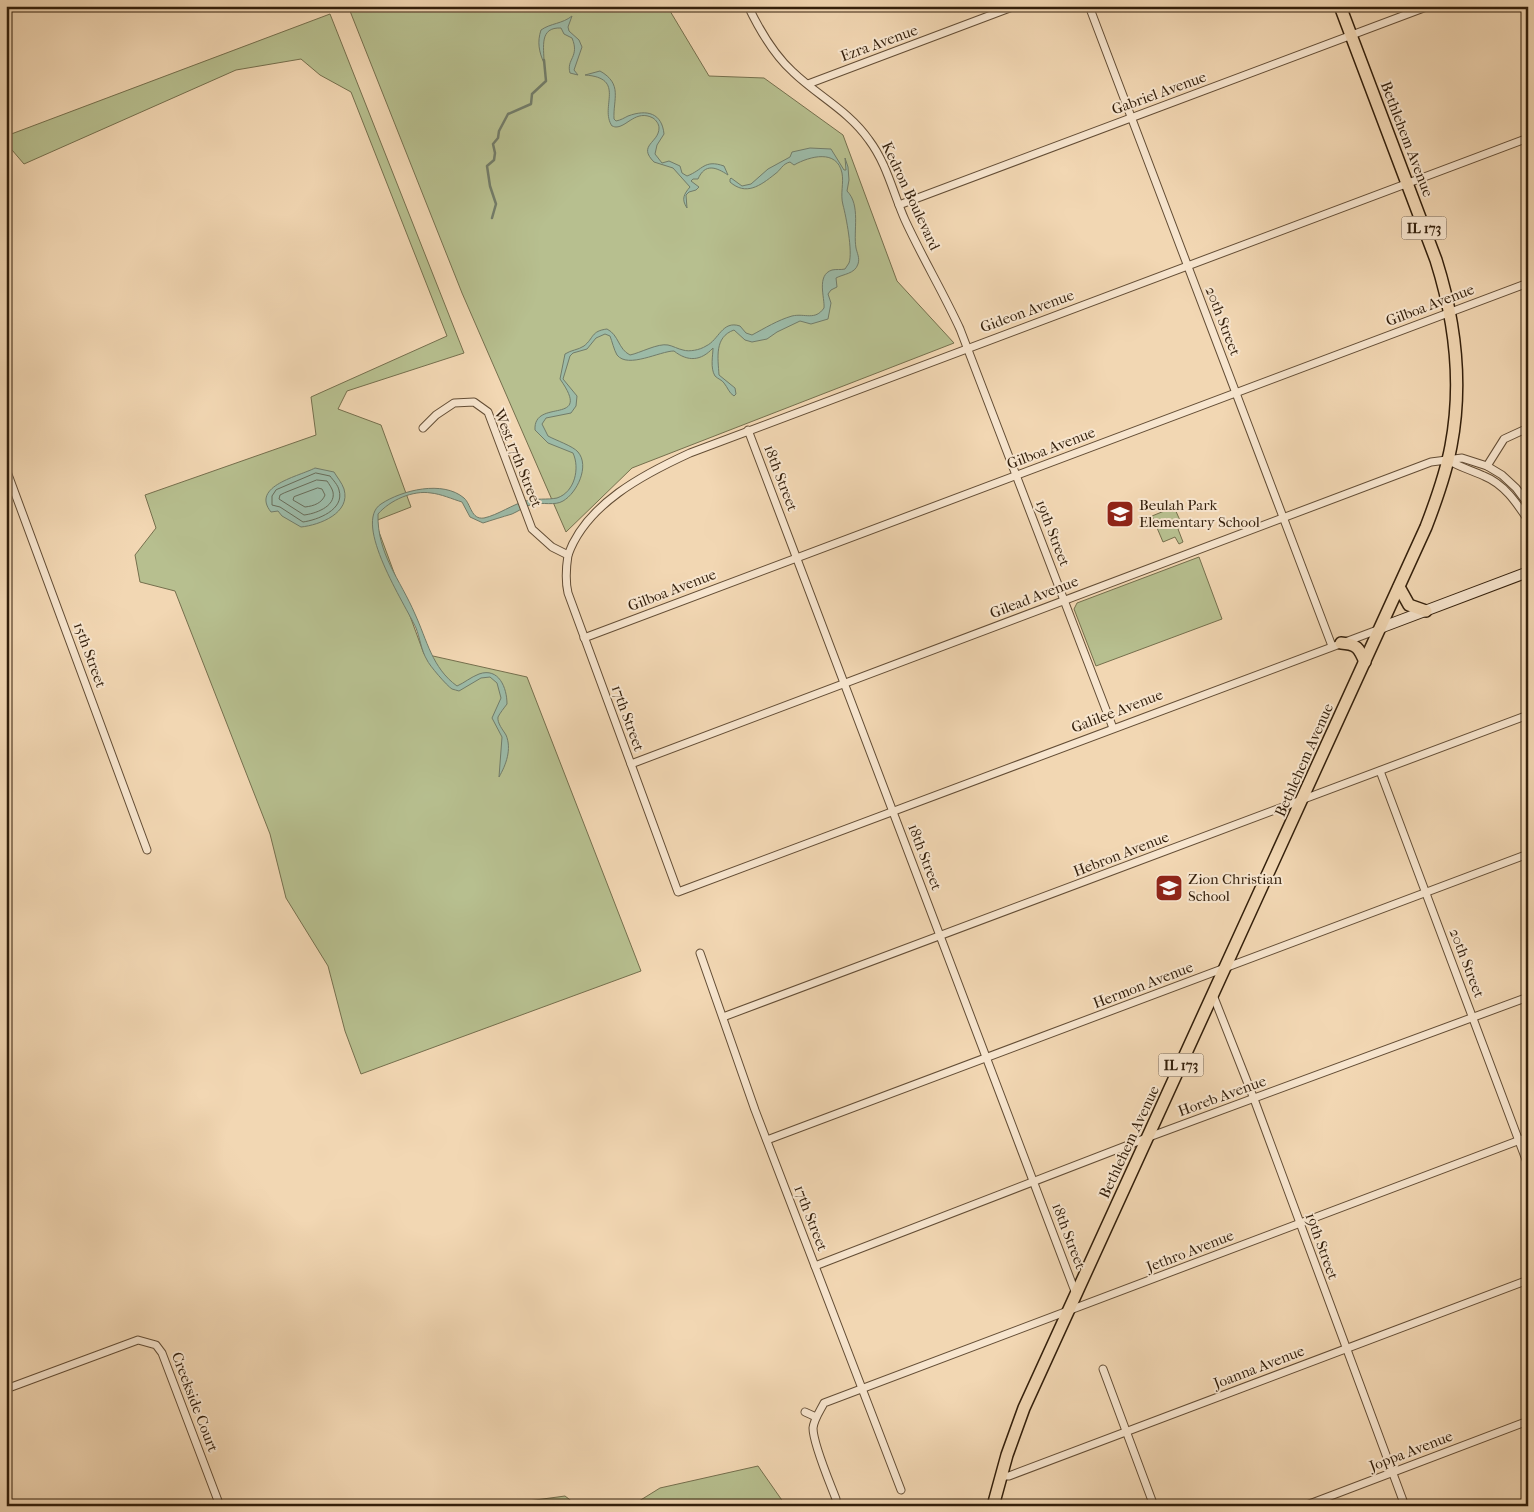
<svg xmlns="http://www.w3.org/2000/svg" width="1534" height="1512" font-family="'IM FELL French Canon',serif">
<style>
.green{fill:#b7bf8f;stroke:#756f4d}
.water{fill:#9cbaa7;stroke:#727c69}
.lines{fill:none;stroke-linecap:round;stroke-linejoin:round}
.shore{stroke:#686c59;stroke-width:1}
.stream{stroke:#727c69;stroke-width:2.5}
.street-casing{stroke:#634d35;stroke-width:9}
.secondary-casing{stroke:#331f0b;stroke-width:12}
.primary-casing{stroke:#331f0b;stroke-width:14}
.street{stroke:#f7e5ce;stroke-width:7}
.secondary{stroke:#f7e5ce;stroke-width:10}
.primary{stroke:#f2d7b3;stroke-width:11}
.labels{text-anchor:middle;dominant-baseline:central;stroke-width:4;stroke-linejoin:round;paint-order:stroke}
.shield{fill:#f7e5ce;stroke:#6e5a46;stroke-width:1}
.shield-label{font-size:14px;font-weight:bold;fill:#331f0b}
.street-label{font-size:15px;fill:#331f0b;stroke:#f7e5ce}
.poi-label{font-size:15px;fill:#331f0b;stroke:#f7e5ce;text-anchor:start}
</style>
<rect width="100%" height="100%" fill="#f2d7b3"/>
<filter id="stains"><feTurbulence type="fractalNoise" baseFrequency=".004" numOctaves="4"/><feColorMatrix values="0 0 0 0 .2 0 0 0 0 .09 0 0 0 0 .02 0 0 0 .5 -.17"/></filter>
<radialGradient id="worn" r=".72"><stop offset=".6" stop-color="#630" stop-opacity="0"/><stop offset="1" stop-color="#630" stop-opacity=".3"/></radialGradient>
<!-- green -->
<g class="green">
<path d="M 348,6 L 667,6 L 709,76 L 764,78 L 843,135 L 897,281 L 954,343 L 632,468 L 566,532 L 462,293 Z"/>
<path d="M 330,14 L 464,353 L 347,391 L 338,409 L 381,425 L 411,507 L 375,521 L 424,654 L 527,677 L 641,971 L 361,1074 L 345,1031 L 328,966 L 286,898 L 270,834 L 175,591 L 140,582 L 135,555 L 156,528 L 145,495 L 316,435 L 311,397 L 447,336 L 351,92 L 320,75 L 301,59 L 236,70 L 24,164 L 6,143 L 6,136 Z"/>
<path d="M 1174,507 L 1183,527 L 1178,529 L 1183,542 L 1179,544 L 1175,537 L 1163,542 L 1152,516 Z"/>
<path d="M 1199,557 L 1222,619 L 1096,666 L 1074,609 L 1077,603 Z"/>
<path d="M 758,1466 L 786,1506 L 631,1506 L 660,1488 Z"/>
<path d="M 565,1496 L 578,1506 L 530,1506 L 528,1501 Z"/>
</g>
<!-- water -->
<g class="water">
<path d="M 572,16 L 568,27 L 569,31 L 579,40 L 582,47 L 574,70 L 578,75 L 570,73 C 566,59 580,57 572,38 L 564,34 L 561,28 C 539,27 544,47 544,63 C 539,52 537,42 541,30 C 551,23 562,24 572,16 Z"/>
<path d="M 600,71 C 623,84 613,99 614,119 L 616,121 C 621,120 624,118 628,116 C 647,109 662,113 664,134 L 657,145 L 655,154 L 662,163 L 669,161 L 680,166 L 682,173 L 687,176 C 703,170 704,159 724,166 L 728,175 C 716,167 705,163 698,179 L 693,179 L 691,181 L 699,187 L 696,190 L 689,192 L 686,195 L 687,208 C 681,199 684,194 690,187 L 673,168 L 654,162 C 637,145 659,143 659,128 C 659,124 656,120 653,118 C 636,109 627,127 616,127 C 614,127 613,126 612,126 C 599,107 627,78 585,75 Z"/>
<path d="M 810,148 L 831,149 L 844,170 L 846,170 L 845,158 L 848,167 L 849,180 L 847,191 C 861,205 853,231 856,248 C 857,253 860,258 858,264 C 855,274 843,274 836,278 L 837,287 L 831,290 L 828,294 L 831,303 L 828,319 L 811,324 L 800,321 L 777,332 L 767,339 L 752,342 L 745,340 L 734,330 C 714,337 718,358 719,375 L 735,388 L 736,394 L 734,396 C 729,393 728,388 724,383 C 722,380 718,379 715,376 C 710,368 713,355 713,348 C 701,361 688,362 674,351 C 660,351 628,369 617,355 C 614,350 612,341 610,336 L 605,334 L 596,338 L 587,349 L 573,353 L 570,356 L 563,379 L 577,396 L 576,406 L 571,413 L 546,418 L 542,424 L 548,436 C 555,440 573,446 578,452 C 590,466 577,493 563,501 C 555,506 542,502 533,504 C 525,506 519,511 512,514 C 502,517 492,520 483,523 L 470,517 L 462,502 C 452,499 441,494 431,493 C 413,490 390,500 378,514 C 377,554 400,579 415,614 C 427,640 432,668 457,686 C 464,683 471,677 479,674 C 499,667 507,688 507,704 C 504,708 500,713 498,717 C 497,723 503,730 506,735 C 512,749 506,765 499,777 L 502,737 L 492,718 L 501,698 L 497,683 L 490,677 L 481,678 L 459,691 C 457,690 454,690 452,689 C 447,686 429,665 427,660 C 421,650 420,638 416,628 C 405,604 352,523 381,504 C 402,490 443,480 464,498 C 471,504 471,520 484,518 C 498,515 513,504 526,501 C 536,498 547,500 557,498 C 575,492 580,468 573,453 L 548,443 L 535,430 C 533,397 594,427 560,379 L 565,354 C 571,350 578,350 584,346 C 594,338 591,331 607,329 C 619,335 618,349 630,355 C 640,353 658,343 668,345 C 673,346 678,349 683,350 C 689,352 700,350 706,346 C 719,340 722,320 740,326 L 746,333 L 752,335 C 765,328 778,320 792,316 C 805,313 815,321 824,308 C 825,298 816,275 832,270 C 836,269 841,270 845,269 C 846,267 848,265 849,263 C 853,252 846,216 843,205 C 840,194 844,183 842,173 C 837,149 810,156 794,165 L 790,162 C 782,164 781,170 775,174 C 760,186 746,196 730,182 L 730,179 L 731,178 L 742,186 L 751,184 L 768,169 L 790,157 L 792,152 Z"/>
<path d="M 315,468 L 334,472 C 337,477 342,483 344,489 C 351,513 320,525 301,527 L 282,516 L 278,511 L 271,512 C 250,486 300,476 315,468 Z"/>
</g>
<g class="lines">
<!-- shore -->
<g class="shore">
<path d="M 316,473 L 330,476 C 333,480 338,485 339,490 C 345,510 317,520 303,522 L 280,507 L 272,505 L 272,496 L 276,490 Z"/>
<path d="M 317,480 L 327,481 C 329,484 332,488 333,492 C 336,507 314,514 304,515 L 279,499 L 280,495 L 284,493 Z"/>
<path d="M 318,488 L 322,489 L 325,495 C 322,503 314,506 305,507 L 293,500 L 294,497 Z"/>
</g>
<!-- stream -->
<path class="stream" d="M 492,218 L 496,204 L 490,186 L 487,166 L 494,160 L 495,153 L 493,144 L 498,138 L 499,131 L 508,114 L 531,104 L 532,94 L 546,81 L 544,60"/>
<defs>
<g id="street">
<path d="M 748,6 C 759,29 774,55 793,72 C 818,96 849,111 869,140 C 887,164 893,193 905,220 C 922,257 943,292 960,329 L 1113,728"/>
<path d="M 1089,6 L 1332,646"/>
<path d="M 808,84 L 1015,6"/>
<path d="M 899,205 L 1429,6"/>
<path d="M 423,428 L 436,415 L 454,403 L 474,402 L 488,412 L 532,529 L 552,547 L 568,555 C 566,568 565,580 568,593 L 678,892 L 1380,629"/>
<path d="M 748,430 L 1076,1294"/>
<path d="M 1448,460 C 1459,467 1471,470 1484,476 C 1504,484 1516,502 1528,520"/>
<path d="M 1487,466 L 1504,439 L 1528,428"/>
<path d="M 6,469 L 147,850"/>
<path d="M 568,555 C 586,504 644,474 690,453 L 1528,138"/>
<path d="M 584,638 L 1528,283"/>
<path d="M 631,764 L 1431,462 L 1462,458 L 1487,466 L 1502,475 L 1516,488 L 1528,504"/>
<path d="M 1380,771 L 1528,1165"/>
<path d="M 700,953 L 755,1110 L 901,1490"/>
<path d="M 1213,995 L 1254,1099 L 1405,1506"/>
<path d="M 723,1017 L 1528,715"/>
<path d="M 767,1140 L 1528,854"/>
<path d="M 815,1266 L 1149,1137 L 1528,997"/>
<path d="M 1103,1369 L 1154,1506"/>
<path d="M 6,1389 L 138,1340 L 156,1345 L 162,1353 L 220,1506"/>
<path d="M 805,1412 L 816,1417"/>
<path d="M 1000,1476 L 1009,1476 L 1528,1280"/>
<path d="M 836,1499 C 830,1483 813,1444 813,1428 C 814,1419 820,1411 824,1403 L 1528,1137"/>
<path d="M 1304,1506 L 1528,1421"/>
</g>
<path id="secondary" d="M 1380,628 L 1528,572"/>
<g id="primary">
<path d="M 1399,587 L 1409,605 L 1426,611"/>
<path d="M 1341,643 C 1357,644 1359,648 1365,662"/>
<path d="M 993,1506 L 1007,1455 L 1024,1408 L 1426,527 C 1436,501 1446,473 1451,446 C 1463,383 1455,320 1436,260 L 1340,6"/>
</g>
</defs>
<!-- street casing -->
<use href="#street" class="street-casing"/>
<!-- secondary casing -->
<use href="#secondary" class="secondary-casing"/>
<!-- primary casing -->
<use href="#primary" class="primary-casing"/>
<!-- street -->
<use href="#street" class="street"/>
<!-- secondary -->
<use href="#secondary" class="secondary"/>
<!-- primary -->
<use href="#primary" class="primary"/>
</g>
<!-- icons -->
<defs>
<symbol id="school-square" viewBox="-11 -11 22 22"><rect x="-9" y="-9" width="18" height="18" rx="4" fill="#8f2418" stroke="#f7e5ce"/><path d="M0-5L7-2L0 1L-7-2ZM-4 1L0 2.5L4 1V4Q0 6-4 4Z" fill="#fff"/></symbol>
</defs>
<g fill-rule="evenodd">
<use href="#school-square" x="1104" y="498" width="32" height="32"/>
<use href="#school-square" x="1153" y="872" width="32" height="32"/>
</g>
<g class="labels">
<!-- shield labels -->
<g class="shield">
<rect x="1401.5" y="216.5" width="45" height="23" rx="4"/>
<rect x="1158.5" y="1053.5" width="45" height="23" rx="4"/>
</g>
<g class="shield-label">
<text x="1424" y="228">IL 173</text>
<text x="1181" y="1065">IL 173</text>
</g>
<!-- street labels -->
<g class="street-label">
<text transform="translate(879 43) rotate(-20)">Ezra Avenue</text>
<text transform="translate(1159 93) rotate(-20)">Gabriel Avenue</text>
<text transform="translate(1407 139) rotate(69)">Bethlehem Avenue</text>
<text transform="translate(911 196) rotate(65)">Kedron Boulevard</text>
<text transform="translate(1430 305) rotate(-21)">Gilboa Avenue</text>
<text transform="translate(1027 311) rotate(-20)">Gideon Avenue</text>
<text transform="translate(1223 321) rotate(69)">20th Street</text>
<text transform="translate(1051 448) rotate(-21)">Gilboa Avenue</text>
<text transform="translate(518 458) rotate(68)">West 17th Street</text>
<text transform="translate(781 478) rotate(69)">18th Street</text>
<text transform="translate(1053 533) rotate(69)">19th Street</text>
<text transform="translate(672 590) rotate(-21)">Gilboa Avenue</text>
<text transform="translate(1034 597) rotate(-21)">Gilead Avenue</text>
<text transform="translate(90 655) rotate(70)">15th Street</text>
<text transform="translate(1117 711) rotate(-21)">Galilee Avenue</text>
<text transform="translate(628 718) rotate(70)">17th Street</text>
<text transform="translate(1304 760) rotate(-66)">Bethlehem Avenue</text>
<text transform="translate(1121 854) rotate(-21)">Hebron Avenue</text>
<text transform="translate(925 857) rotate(69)">18th Street</text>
<text transform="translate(1467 963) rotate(69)">20th Street</text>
<text transform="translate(1143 985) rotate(-21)">Hermon Avenue</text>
<text transform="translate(1222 1096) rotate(-20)">Horeb Avenue</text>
<text transform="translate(1129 1142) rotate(-65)">Bethlehem Avenue</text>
<text transform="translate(811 1218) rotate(69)">17th Street</text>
<text transform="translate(1069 1236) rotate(69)">18th Street</text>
<text transform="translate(1322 1246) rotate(70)">19th Street</text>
<text transform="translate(1190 1251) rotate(-21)">Jethro Avenue</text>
<text transform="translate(1259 1367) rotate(-21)">Joanna Avenue</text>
<text transform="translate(195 1402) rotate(69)">Creekside Court</text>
<text transform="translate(1411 1451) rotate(-21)">Joppa Avenue</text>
</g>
<!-- poi labels -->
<g class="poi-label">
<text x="1139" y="505">Beulah Park<tspan x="1139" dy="17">Elementary School</tspan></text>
<text x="1188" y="879">Zion Christian<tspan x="1188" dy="17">School</tspan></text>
</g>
</g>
<!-- margin -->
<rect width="1534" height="1512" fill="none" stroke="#f2d7b3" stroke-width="25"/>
<rect x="8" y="8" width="1519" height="1497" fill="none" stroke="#331f0b" stroke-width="2.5"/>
<rect x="12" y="12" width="1509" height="1487" fill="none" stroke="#331f0b"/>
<rect width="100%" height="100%" filter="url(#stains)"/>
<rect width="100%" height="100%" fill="url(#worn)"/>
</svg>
